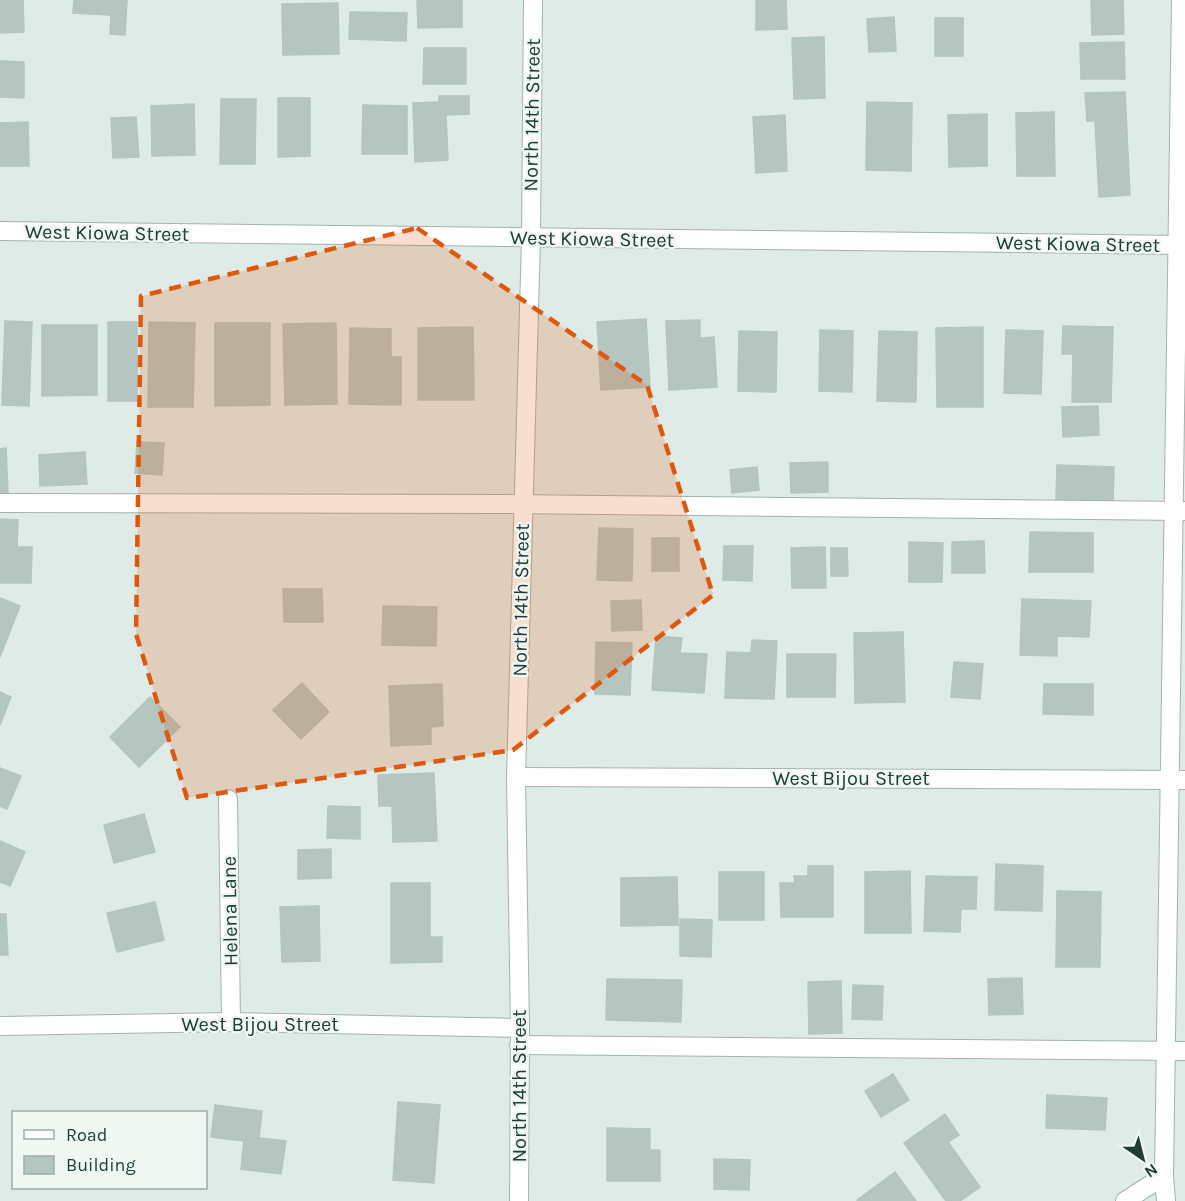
<svg xmlns="http://www.w3.org/2000/svg" width="1185" height="1201" font-family="Karla,sans-serif">
<style>
.building{fill:#b5c6c0;stroke:#b2c5be;stroke-width:1.5}
.lines{fill:none;stroke-linecap:round;stroke-linejoin:round}
.minor-casing{stroke:#a2b3ae;stroke-width:20}
.minor{stroke:#fff;stroke-width:18}
.marked{fill:#de580e;fill-opacity:0.2;stroke:#de580e;stroke-width:4.5;stroke-dasharray:12 8;stroke-linejoin:round}
.labels{text-anchor:middle;dominant-baseline:central;stroke-width:4.5;stroke-linejoin:round;paint-order:stroke}
.street-label{font-size:20px;fill:#203c36;stroke:#f0f8f4}
</style>
<rect width="100%" height="100%" fill="#dfebe7"/>
<!-- building -->
<g class="building">
<path d="M 0,0 L 23,0 L 24,32 L 0,33 Z"/>
<path d="M 74,0 L 127,0 L 125,35 L 110,34 L 111,15 L 73,13 Z"/>
<path d="M 417,0 L 462,0 L 462,27 L 418,28 Z"/>
<path d="M 756,0 L 786,0 L 787,29 L 756,30 Z"/>
<path d="M 1091,0 L 1123,0 L 1124,34 L 1092,35 Z"/>
<path d="M 338,3 L 339,54 L 283,55 L 282,4 Z"/>
<path d="M 350,12 L 407,13 L 406,41 L 349,39 Z"/>
<path d="M 894,17 L 896,51 L 869,52 L 867,19 Z"/>
<rect x="935" y="18" width="28" height="38"/>
<path d="M 824,37 L 825,98 L 794,99 L 792,38 Z"/>
<path d="M 1124,42 L 1125,79 L 1081,79 L 1080,43 Z"/>
<path d="M 424,48 L 466,48 L 466,84 L 423,84 Z"/>
<path d="M 0,61 L 24,62 L 24,98 L 0,97 Z"/>
<path d="M 1125,92 L 1130,195 L 1099,197 L 1095,121 L 1087,121 L 1085,93 Z"/>
<path d="M 439,96 L 469,96 L 469,114 L 446,115 L 448,160 L 415,162 L 413,103 L 439,102 Z"/>
<path d="M 278,98 L 310,98 L 310,156 L 278,157 Z"/>
<path d="M 221,99 L 256,99 L 255,164 L 220,164 Z"/>
<path d="M 867,102 L 912,103 L 911,171 L 866,170 Z"/>
<path d="M 194,104 L 195,155 L 152,156 L 151,106 Z"/>
<path d="M 363,105 L 407,106 L 407,154 L 362,154 Z"/>
<path d="M 1054,112 L 1055,176 L 1017,176 L 1016,113 Z"/>
<path d="M 987,114 L 987,166 L 949,167 L 948,115 Z"/>
<path d="M 785,115 L 787,171 L 756,173 L 753,117 Z"/>
<path d="M 136,117 L 139,157 L 113,158 L 111,118 Z"/>
<path d="M 28,122 L 29,166 L 0,166 L 0,123 Z"/>
<path d="M 646,319 L 650,387 L 601,390 L 597,322 Z"/>
<path d="M 700,320 L 700,338 L 714,337 L 717,387 L 669,390 L 666,321 Z"/>
<path d="M 5,321 L 32,322 L 29,406 L 2,405 Z"/>
<rect x="108" y="322" width="29" height="79"/>
<path d="M 149,322 L 195,323 L 193,407 L 148,407 Z"/>
<path d="M 215,323 L 270,323 L 270,405 L 215,406 Z"/>
<path d="M 336,323 L 337,404 L 285,405 L 283,324 Z"/>
<path d="M 42,325 L 97,325 L 97,395 L 42,396 Z"/>
<path d="M 1063,326 L 1113,327 L 1111,402 L 1072,402 L 1073,354 L 1062,354 Z"/>
<path d="M 473,327 L 474,400 L 418,400 L 418,328 Z"/>
<path d="M 983,327 L 983,407 L 937,407 L 936,328 Z"/>
<path d="M 350,328 L 391,329 L 391,357 L 401,357 L 401,405 L 349,404 Z"/>
<path d="M 820,330 L 853,331 L 852,392 L 819,391 Z"/>
<path d="M 1006,330 L 1043,331 L 1041,394 L 1004,393 Z"/>
<path d="M 739,331 L 777,332 L 776,392 L 738,391 Z"/>
<path d="M 879,331 L 917,332 L 916,402 L 877,401 Z"/>
<path d="M 1098,406 L 1099,435 L 1063,437 L 1062,407 Z"/>
<path d="M 137,442 L 164,443 L 162,475 L 135,473 Z"/>
<path d="M 6,448 L 8,493 L 0,493 L 0,449 Z"/>
<path d="M 85,452 L 87,484 L 40,486 L 39,455 Z"/>
<path d="M 828,462 L 828,492 L 791,493 L 790,463 Z"/>
<path d="M 1057,465 L 1114,467 L 1113,502 L 1056,501 Z"/>
<path d="M 757,467 L 759,490 L 732,493 L 730,470 Z"/>
<path d="M 0,519 L 18,520 L 17,547 L 32,547 L 31,583 L 0,583 Z"/>
<path d="M 599,528 L 633,529 L 632,581 L 597,580 Z"/>
<path d="M 1030,532 L 1093,533 L 1093,572 L 1029,572 Z"/>
<rect x="652" y="538" width="27" height="33"/>
<path d="M 984,541 L 985,573 L 952,573 L 952,542 Z"/>
<path d="M 909,542 L 943,543 L 942,582 L 909,582 Z"/>
<path d="M 724,546 L 753,546 L 752,581 L 723,580 Z"/>
<path d="M 825,547 L 826,588 L 792,588 L 791,548 Z"/>
<path d="M 831,548 L 847,548 L 848,576 L 831,576 Z"/>
<path d="M 283,589 L 322,589 L 323,622 L 284,622 Z"/>
<path d="M 0,598 L 20,606 L 0,657 Z"/>
<path d="M 1022,599 L 1091,601 L 1089,637 L 1057,636 L 1057,656 L 1020,655 Z"/>
<path d="M 641,600 L 642,630 L 612,631 L 611,601 Z"/>
<path d="M 383,606 L 437,607 L 436,646 L 382,645 Z"/>
<path d="M 903,632 L 905,702 L 855,703 L 854,633 Z"/>
<path d="M 656,636 L 682,638 L 680,653 L 707,654 L 704,693 L 652,690 Z"/>
<path d="M 752,640 L 777,641 L 774,699 L 725,698 L 727,652 L 751,653 Z"/>
<path d="M 596,642 L 632,643 L 630,695 L 595,694 Z"/>
<path d="M 787,654 L 836,654 L 835,697 L 787,697 Z"/>
<path d="M 954,662 L 983,664 L 980,699 L 951,697 Z"/>
<path d="M 302,683 L 329,712 L 301,739 L 273,710 Z"/>
<path d="M 442,684 L 443,726 L 431,727 L 431,744 L 391,746 L 389,686 Z"/>
<path d="M 1044,684 L 1093,684 L 1093,715 L 1043,714 Z"/>
<path d="M 0,692 L 11,697 L 0,725 Z"/>
<path d="M 150,697 L 180,727 L 139,767 L 110,737 Z"/>
<path d="M 0,768 L 21,776 L 7,809 L 0,806 Z"/>
<path d="M 434,773 L 437,841 L 393,842 L 392,806 L 379,806 L 378,775 Z"/>
<path d="M 328,806 L 360,807 L 360,839 L 327,838 Z"/>
<path d="M 144,814 L 155,852 L 114,863 L 104,825 Z"/>
<path d="M 0,841 L 25,852 L 10,886 L 0,882 Z"/>
<path d="M 331,849 L 331,878 L 298,879 L 298,850 Z"/>
<path d="M 996,864 L 1043,866 L 1042,911 L 995,910 Z"/>
<path d="M 808,866 L 833,866 L 833,917 L 781,917 L 780,883 L 795,883 L 794,876 L 808,876 Z"/>
<path d="M 910,871 L 911,933 L 865,933 L 865,872 Z"/>
<rect x="719" y="872" width="45" height="48"/>
<path d="M 926,876 L 977,877 L 976,909 L 961,909 L 960,932 L 924,931 Z"/>
<path d="M 677,877 L 678,925 L 621,926 L 621,878 Z"/>
<path d="M 391,883 L 430,883 L 430,937 L 442,937 L 442,962 L 391,963 Z"/>
<path d="M 1057,891 L 1101,892 L 1100,967 L 1056,967 Z"/>
<path d="M 155,902 L 164,940 L 117,952 L 107,913 Z"/>
<path d="M 319,906 L 320,961 L 282,962 L 280,907 Z"/>
<path d="M 0,914 L 6,914 L 8,955 L 0,955 Z"/>
<path d="M 680,919 L 712,920 L 711,957 L 680,956 Z"/>
<path d="M 1022,978 L 1023,1014 L 989,1015 L 988,979 Z"/>
<path d="M 607,979 L 682,980 L 681,1022 L 606,1020 Z"/>
<path d="M 841,981 L 842,1033 L 809,1034 L 808,982 Z"/>
<path d="M 853,985 L 883,986 L 882,1020 L 852,1019 Z"/>
<path d="M 893,1074 L 909,1100 L 881,1117 L 865,1091 Z"/>
<path d="M 1047,1095 L 1107,1098 L 1105,1130 L 1046,1128 Z"/>
<path d="M 398,1102 L 440,1105 L 434,1183 L 393,1180 Z"/>
<path d="M 215,1105 L 262,1111 L 259,1138 L 286,1141 L 281,1174 L 241,1169 L 244,1141 L 211,1137 Z"/>
<path d="M 945,1114 L 959,1135 L 948,1142 L 980,1187 L 960,1201 L 946,1201 L 904,1143 Z"/>
<path d="M 607,1128 L 650,1129 L 650,1150 L 660,1150 L 660,1181 L 607,1181 Z"/>
<path d="M 714,1159 L 750,1160 L 749,1190 L 714,1189 Z"/>
<path d="M 895,1172 L 916,1201 L 858,1201 L 857,1200 Z"/>
</g>
<g class="lines">
<defs>
<g id="minor">
<path d="M 0,231 L 1185,245"/>
<path d="M 0,503 L 498,504 L 1185,511"/>
<path d="M 516,777 L 1185,780"/>
<path d="M 228,799 L 231,1022"/>
<path d="M 0,1026 L 231,1022 L 520,1028"/>
<path d="M 519,1045 L 1185,1051"/>
<path d="M 519,1201 L 520,1028 L 516,777 L 531,238 L 533,0"/>
<path d="M 1125,1201 L 1164,1176"/>
<path d="M 1166,1201 L 1164,1176 L 1181,0"/>
</g>
</defs>
<!-- minor casing -->
<use href="#minor" class="minor-casing"/>
<!-- minor -->
<use href="#minor" class="minor"/>
</g>
<!-- marked area -->
<path class="marked" d="M 417,228 L 647,385 L 713,595 L 513,750 L 187,798 L 136,634 L 141,296 Z"/>
<g class="labels">
<!-- street labels -->
<g class="street-label">
<text transform="translate(532 115) rotate(-89)">North 14th Street</text>
<text transform="translate(107 233) rotate(1)">West Kiowa Street</text>
<text transform="translate(592 239) rotate(1)">West Kiowa Street</text>
<text transform="translate(1078 244) rotate(1)">West Kiowa Street</text>
<text transform="translate(521 600) rotate(-89)">North 14th Street</text>
<text x="851" y="778">West Bijou Street</text>
<text transform="translate(230 911) rotate(-91)">Helena Lane</text>
<text x="260" y="1024">West Bijou Street</text>
<text transform="translate(519 1086) rotate(-90)">North 14th Street</text>
</g>
</g>
<!-- legend -->
<rect x="12" y="1111" width="195" height="78" fill="#f0f8f4" stroke="#9dada8" stroke-width="1.5"/>
<rect x="24" y="1130" width="30" height="9" fill="#ffffff" stroke="#9dada8" stroke-width="1.5"/>
<text x="66" y="1141" font-size="18" fill="#203c36">Road</text>
<rect x="24" y="1156" width="30" height="18" fill="#b5c6c0" stroke="#9dada8" stroke-width="1.5"/>
<text x="66" y="1171" font-size="18" fill="#203c36">Building</text>
<!-- north arrow -->
<g transform="translate(1143 1159) rotate(145)" stroke="#f0f8f4" stroke-width="4.5" paint-order="stroke">
<path d="M0-4.5L10 22L0 15L-10 22Z" fill="#203c36"/>
<text y="-9" font-size="16" font-weight="bold" text-anchor="middle" fill="#203c36">N</text>
</g>
</svg>
